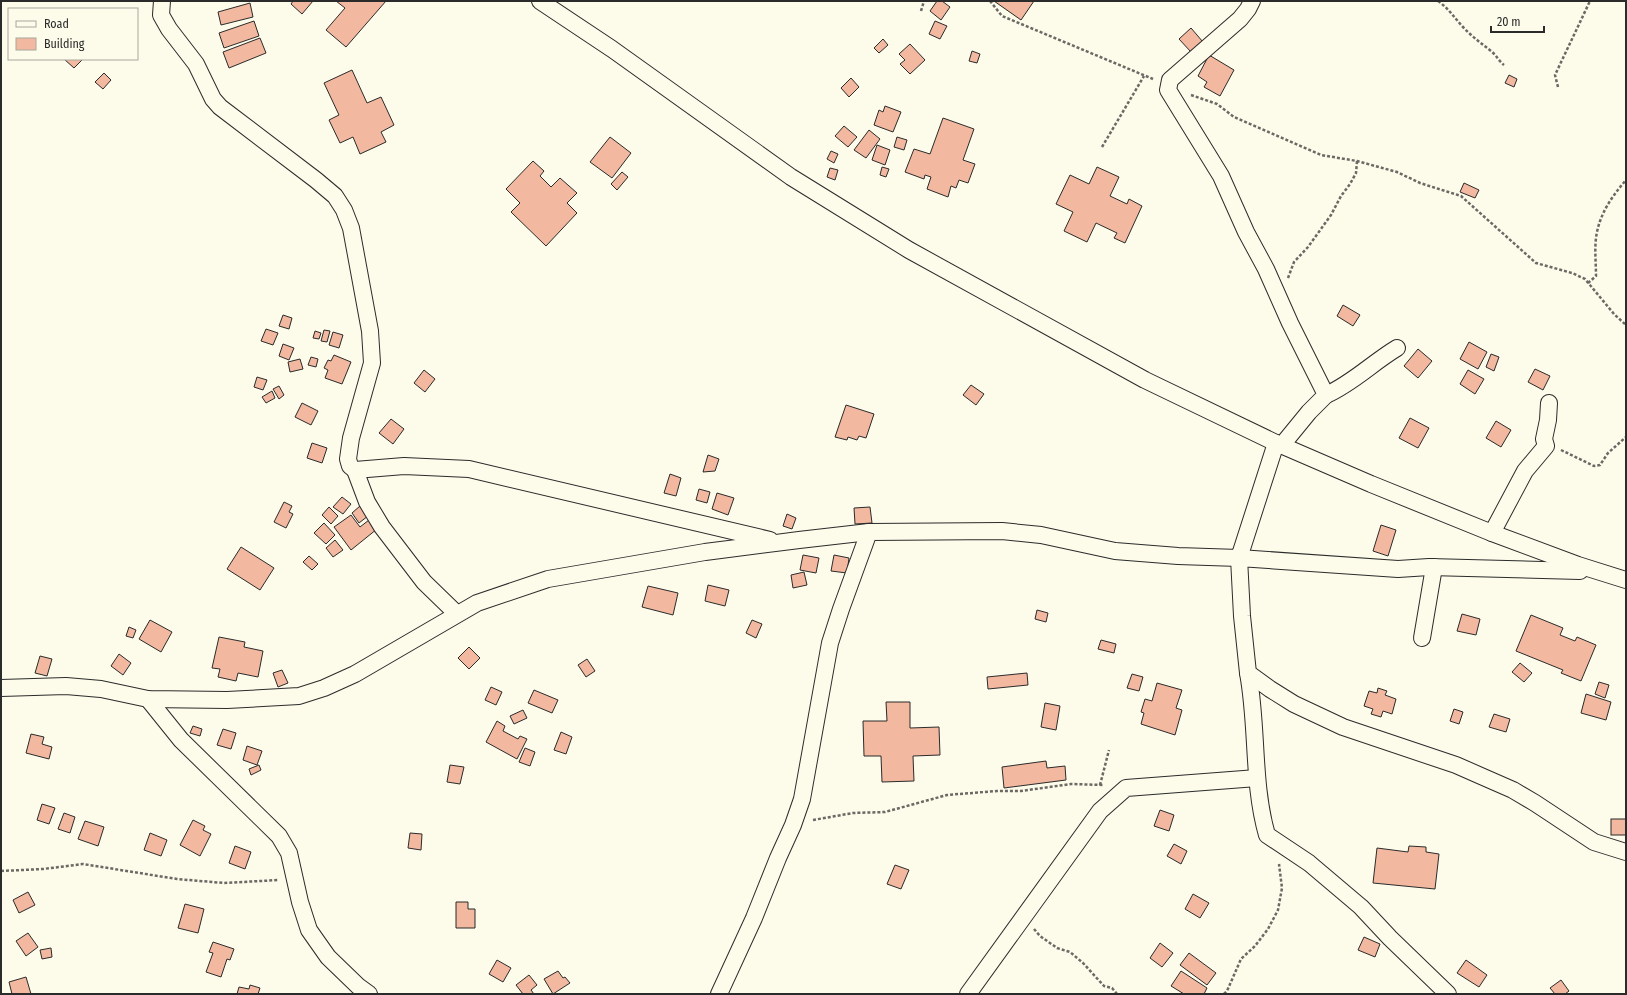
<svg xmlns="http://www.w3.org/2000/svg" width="1627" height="995" font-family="'Fira Sans Condensed',sans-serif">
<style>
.building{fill:#f2b8a0;stroke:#2b2b2b}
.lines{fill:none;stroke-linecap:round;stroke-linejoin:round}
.minor-casing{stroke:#2b2b2b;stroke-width:18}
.path{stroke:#6a6964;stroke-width:2.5;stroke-dasharray:3 2;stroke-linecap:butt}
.minor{stroke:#fdfbea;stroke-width:16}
</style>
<rect width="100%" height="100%" fill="#fdfbea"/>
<!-- building -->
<g class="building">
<path d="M 293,1 L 313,1 L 302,14 L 291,4 Z"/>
<path d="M 336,1 L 386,1 L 346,47 L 326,30 L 345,8 Z"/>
<path d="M 937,1 L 942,1 L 950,7 L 941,20 L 930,11 Z"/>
<path d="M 994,1 L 1034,1 L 1021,20 Z"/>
<path d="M 250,3 L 253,17 L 221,25 L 218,12 Z"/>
<path d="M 254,21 L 259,36 L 224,48 L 219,33 Z"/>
<path d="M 935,21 L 947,26 L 940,39 L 929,34 Z"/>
<path d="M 1191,28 L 1203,42 L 1191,52 L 1179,39 Z"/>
<path d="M 260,38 L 266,53 L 229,68 L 223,52 Z"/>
<path d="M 883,39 L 888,45 L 879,53 L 874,48 Z"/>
<path d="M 910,44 L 925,60 L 910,74 L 900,64 L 905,60 L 899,54 Z"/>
<path d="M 972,51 L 980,54 L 977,63 L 969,61 Z"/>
<path d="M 1209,55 L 1234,70 L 1220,96 L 1204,87 L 1207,82 L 1198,76 Z"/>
<path d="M 64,59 L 83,59 L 74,68 Z"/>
<path d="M 352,70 L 367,103 L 381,97 L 394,125 L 381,132 L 386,142 L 360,154 L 353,137 L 340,143 L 329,120 L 339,115 L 324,83 Z"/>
<path d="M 104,73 L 111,80 L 103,89 L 95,82 Z"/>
<path d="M 1509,75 L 1517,79 L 1514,87 L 1505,83 Z"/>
<path d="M 851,78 L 859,87 L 849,97 L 841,88 Z"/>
<path d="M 885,106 L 901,112 L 893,132 L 874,125 L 879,110 L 883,112 Z"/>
<path d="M 943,118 L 974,129 L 963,160 L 975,164 L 968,183 L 959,180 L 956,188 L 951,186 L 948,197 L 927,189 L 931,177 L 925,175 L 924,179 L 905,172 L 914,149 L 930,154 Z"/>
<path d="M 844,126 L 857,137 L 848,147 L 835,136 Z"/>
<path d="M 869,130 L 880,139 L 866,158 L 854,150 Z"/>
<path d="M 610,137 L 631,153 L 612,178 L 590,162 Z"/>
<path d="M 897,137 L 907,140 L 904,150 L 894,147 Z"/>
<path d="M 877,145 L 890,150 L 885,165 L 872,160 Z"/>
<path d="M 831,151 L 838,154 L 834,163 L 827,159 Z"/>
<path d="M 533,161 L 544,171 L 540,176 L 551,187 L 560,178 L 577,193 L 567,203 L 577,213 L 546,246 L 511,212 L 520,203 L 506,189 Z"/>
<path d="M 882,167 L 889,169 L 886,177 L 880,175 Z"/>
<path d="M 1097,167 L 1119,177 L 1110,196 L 1127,204 L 1129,199 L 1142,206 L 1125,243 L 1114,238 L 1117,233 L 1096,223 L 1087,242 L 1064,231 L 1073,212 L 1056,204 L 1070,175 L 1089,184 Z"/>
<path d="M 830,168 L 838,170 L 835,180 L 827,177 Z"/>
<path d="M 622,172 L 628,177 L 617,190 L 611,184 Z"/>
<path d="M 1464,183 L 1479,190 L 1475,198 L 1460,192 Z"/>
<path d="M 1343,305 L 1360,315 L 1353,326 L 1337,316 Z"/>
<path d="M 283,315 L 292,318 L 289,329 L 279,326 Z"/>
<path d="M 266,329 L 278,333 L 273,345 L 261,341 Z"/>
<path d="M 324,330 L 330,331 L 327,342 L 321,341 Z"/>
<path d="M 315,331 L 321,333 L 319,339 L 313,338 Z"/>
<path d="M 333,332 L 343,335 L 339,348 L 329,345 Z"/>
<path d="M 1469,342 L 1487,352 L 1478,369 L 1460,359 Z"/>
<path d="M 283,344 L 294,348 L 289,360 L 279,356 Z"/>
<path d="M 1418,349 L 1432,361 L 1418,378 L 1404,366 Z"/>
<path d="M 1491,354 L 1499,357 L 1494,371 L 1486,367 Z"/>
<path d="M 334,355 L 351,362 L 342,384 L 325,378 L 328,370 L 324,368 L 328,360 L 331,361 Z"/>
<path d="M 311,357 L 318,359 L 316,367 L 308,365 Z"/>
<path d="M 300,359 L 303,369 L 290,372 L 288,362 Z"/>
<path d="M 1535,369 L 1550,376 L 1543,390 L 1528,382 Z"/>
<path d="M 424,370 L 435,379 L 425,392 L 414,383 Z"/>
<path d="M 1468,370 L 1484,379 L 1475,394 L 1460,384 Z"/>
<path d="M 257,377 L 267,380 L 263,390 L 254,387 Z"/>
<path d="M 971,385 L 984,394 L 976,405 L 963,395 Z"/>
<path d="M 279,386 L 284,395 L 279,399 L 273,389 Z"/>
<path d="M 272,391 L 275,398 L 266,403 L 262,397 Z"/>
<path d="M 302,403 L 318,411 L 311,425 L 295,417 Z"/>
<path d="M 846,405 L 874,414 L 866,438 L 859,436 L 857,440 L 848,437 L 847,440 L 835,437 Z"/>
<path d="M 1410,418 L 1429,428 L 1418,448 L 1399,438 Z"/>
<path d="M 391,419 L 404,429 L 393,444 L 379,433 Z"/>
<path d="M 1496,421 L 1511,430 L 1501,447 L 1486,438 Z"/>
<path d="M 312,443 L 327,448 L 322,463 L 307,458 Z"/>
<path d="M 708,455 L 719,459 L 715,471 L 703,472 Z"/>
<path d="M 670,474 L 681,478 L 676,496 L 664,493 Z"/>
<path d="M 699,489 L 710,492 L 707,503 L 696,500 Z"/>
<path d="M 717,493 L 734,498 L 728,515 L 712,509 Z"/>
<path d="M 342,497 L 351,504 L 343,514 L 333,507 Z"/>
<path d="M 284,502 L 292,506 L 289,512 L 293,514 L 286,528 L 274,522 Z"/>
<path d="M 360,506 L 368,516 L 359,523 L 352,513 Z"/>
<path d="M 329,507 L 338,516 L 331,524 L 322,515 Z"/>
<path d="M 870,507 L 872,523 L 855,524 L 854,508 Z"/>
<path d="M 787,514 L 796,518 L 792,529 L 783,526 Z"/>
<path d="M 351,515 L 360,527 L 369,520 L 377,529 L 351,550 L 334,527 Z"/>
<path d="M 324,523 L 335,535 L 326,544 L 314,533 Z"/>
<path d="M 1381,525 L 1396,530 L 1388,556 L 1373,551 Z"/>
<path d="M 335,540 L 343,550 L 333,557 L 326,548 Z"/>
<path d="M 241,547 L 274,568 L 260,590 L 227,569 Z"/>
<path d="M 803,555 L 819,558 L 816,573 L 800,570 Z"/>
<path d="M 834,555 L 849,558 L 847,573 L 831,571 Z"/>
<path d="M 309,556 L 318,564 L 312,570 L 303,562 Z"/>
<path d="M 804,572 L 807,585 L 793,588 L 791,575 Z"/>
<path d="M 708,585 L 729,590 L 725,606 L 705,601 Z"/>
<path d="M 648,586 L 678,593 L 673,615 L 642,607 Z"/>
<path d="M 1037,610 L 1048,613 L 1046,622 L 1035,619 Z"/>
<path d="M 1462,614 L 1480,619 L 1476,635 L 1457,631 Z"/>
<path d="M 1531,615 L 1563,628 L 1560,635 L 1575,641 L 1577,637 L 1596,645 L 1581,681 L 1561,673 L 1563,670 L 1516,651 Z"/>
<path d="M 150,620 L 172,632 L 161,652 L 139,639 Z"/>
<path d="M 752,620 L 762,624 L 756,638 L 746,633 Z"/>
<path d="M 129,627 L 136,630 L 133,638 L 126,636 Z"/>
<path d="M 219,637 L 245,642 L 244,647 L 263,651 L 258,677 L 238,673 L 236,681 L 218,677 L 220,669 L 212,668 Z"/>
<path d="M 1101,640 L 1116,644 L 1114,653 L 1098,649 Z"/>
<path d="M 469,647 L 480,658 L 469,669 L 458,658 Z"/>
<path d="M 119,654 L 131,663 L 123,675 L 111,666 Z"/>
<path d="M 40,656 L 52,659 L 47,676 L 35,673 Z"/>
<path d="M 587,659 L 595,671 L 586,677 L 578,665 Z"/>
<path d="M 1520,663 L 1532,673 L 1524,682 L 1512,672 Z"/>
<path d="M 282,670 L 288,683 L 278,687 L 273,673 Z"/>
<path d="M 1027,673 L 1028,685 L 988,689 L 987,677 Z"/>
<path d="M 1132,674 L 1143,677 L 1139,691 L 1127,688 Z"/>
<path d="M 1599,682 L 1609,685 L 1605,698 L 1595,694 Z"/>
<path d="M 1157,683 L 1182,690 L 1176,708 L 1182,710 L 1175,735 L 1141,724 L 1144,713 L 1141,712 L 1145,699 L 1152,701 Z"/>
<path d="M 491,687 L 502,692 L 496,705 L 485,700 Z"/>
<path d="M 1378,688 L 1387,691 L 1385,695 L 1396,699 L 1392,714 L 1383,711 L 1381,717 L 1371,714 L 1373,709 L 1364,706 L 1369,691 L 1377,693 Z"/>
<path d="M 534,690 L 558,700 L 552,713 L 528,703 Z"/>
<path d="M 1586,694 L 1611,702 L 1606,720 L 1581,713 Z"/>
<path d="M 886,702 L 910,702 L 910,728 L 939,727 L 940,755 L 913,756 L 914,781 L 882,782 L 881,756 L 864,756 L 863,721 L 887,721 Z"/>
<path d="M 1045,703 L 1060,706 L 1056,730 L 1041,727 Z"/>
<path d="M 1454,709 L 1463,712 L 1459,724 L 1450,721 Z"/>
<path d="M 523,710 L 527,718 L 514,724 L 510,716 Z"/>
<path d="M 1494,714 L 1510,719 L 1506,732 L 1489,727 Z"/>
<path d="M 497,721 L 505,726 L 503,731 L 518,739 L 520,736 L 527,739 L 517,759 L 486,742 Z"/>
<path d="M 193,726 L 202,729 L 200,736 L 190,733 Z"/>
<path d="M 223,729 L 236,733 L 231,749 L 217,745 Z"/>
<path d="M 561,732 L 572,737 L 566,754 L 554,750 Z"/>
<path d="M 31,734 L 44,737 L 42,744 L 52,747 L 49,759 L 26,753 Z"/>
<path d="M 247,746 L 262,751 L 257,765 L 243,760 Z"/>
<path d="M 525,748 L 535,752 L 530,766 L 519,762 Z"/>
<path d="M 1046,761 L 1047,768 L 1065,766 L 1066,780 L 1004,788 L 1002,767 Z"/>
<path d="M 259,765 L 261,770 L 251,775 L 249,769 Z"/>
<path d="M 450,765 L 464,767 L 460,784 L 447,782 Z"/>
<path d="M 42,804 L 55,808 L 49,824 L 37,820 Z"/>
<path d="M 1160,810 L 1174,815 L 1169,831 L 1154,826 Z"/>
<path d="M 64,813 L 75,817 L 70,833 L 58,829 Z"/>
<rect x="1611" y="819" width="15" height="16"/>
<path d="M 193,820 L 205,826 L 203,830 L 211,834 L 200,856 L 180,845 Z"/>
<path d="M 85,821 L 104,827 L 98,846 L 78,839 Z"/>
<path d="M 150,833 L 167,840 L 161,856 L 144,850 Z"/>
<path d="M 410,833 L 422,834 L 421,850 L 408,848 Z"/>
<path d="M 1174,844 L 1187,851 L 1181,864 L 1167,856 Z"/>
<path d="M 235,846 L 251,852 L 245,869 L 229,863 Z"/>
<path d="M 1409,846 L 1426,847 L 1426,852 L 1439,854 L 1435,889 L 1373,883 L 1377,848 L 1408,852 Z"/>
<path d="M 895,865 L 909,870 L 901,889 L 887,884 Z"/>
<path d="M 28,892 L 35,905 L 19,913 L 13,900 Z"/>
<path d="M 1193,894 L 1209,903 L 1200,918 L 1185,909 Z"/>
<path d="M 456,902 L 468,902 L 468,909 L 475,909 L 475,928 L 456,928 Z"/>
<path d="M 185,904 L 204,909 L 198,933 L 178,928 Z"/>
<path d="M 28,933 L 38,947 L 26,956 L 16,941 Z"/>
<path d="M 1364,937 L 1380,944 L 1375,957 L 1358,950 Z"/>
<path d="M 213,942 L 234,949 L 230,960 L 227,959 L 221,977 L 206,972 L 213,953 L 209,952 Z"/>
<path d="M 1160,943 L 1173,953 L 1162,967 L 1150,958 Z"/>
<path d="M 51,948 L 52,957 L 42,959 L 40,950 Z"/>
<path d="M 1189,953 L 1216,973 L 1207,985 L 1180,965 Z"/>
<path d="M 497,960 L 511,968 L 503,982 L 489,974 Z"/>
<path d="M 1466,960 L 1487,975 L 1479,987 L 1457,973 Z"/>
<path d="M 558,971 L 563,978 L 565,977 L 570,983 L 553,994 L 544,979 Z"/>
<path d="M 1181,971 L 1207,988 L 1204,994 L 1184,994 L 1171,986 Z"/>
<path d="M 529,975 L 537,985 L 531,990 L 534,994 L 523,994 L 516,985 Z"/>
<path d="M 26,977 L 31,994 L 12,994 L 9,982 Z"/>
<path d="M 1561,980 L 1569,991 L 1565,994 L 1555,994 L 1550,988 Z"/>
<path d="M 250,985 L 260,988 L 258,994 L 237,994 L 239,987 L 249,989 Z"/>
</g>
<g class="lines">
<defs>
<g id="minor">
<path d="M 162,1 L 161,15 L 169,29 L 196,64 L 213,99 L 220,107 L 316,180 L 335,196 L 344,210 L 351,228 L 370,331 L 372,363 L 351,438 L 348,459 L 350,466 L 355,470 L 404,466 L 469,469 L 770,540"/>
<path d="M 540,1 L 612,49 L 791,177 L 909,250 L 1145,380 L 1276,443 L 1371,484 L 1492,533 L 1578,565 L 1626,580"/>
<path d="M 1252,1 L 1248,9 L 1240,19 L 1170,80 L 1168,90 L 1221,176 L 1246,232 L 1266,269 L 1290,323 L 1326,395 L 1309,412 L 1282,445"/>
<path d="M 1326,395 C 1353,383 1372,363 1397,348"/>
<path d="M 355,470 L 367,502 L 382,527 L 424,582 L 457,614"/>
<path d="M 1492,533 L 1525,471 L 1546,446 L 1544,439 L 1548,420 L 1549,403"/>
<path d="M 1580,571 L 1429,567 L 1398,569 L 1239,558 L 1242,616 L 1248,673 L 1270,689 L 1294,704 L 1343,727 L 1456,765 L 1481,776 L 1513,790 L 1535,803 L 1594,842 L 1626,852"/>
<path d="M 1422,638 L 1434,567"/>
<path d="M 1248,673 C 1258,727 1252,783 1267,835 L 1309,863 L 1361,907 L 1390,938 L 1448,994"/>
<path d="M 1,688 L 66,686 L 101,689 L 148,699 L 227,700 L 299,696 L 324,688 L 355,674 L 477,603 L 548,579 L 705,552 L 799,540 L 869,532 L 1002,531 L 1041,535 L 1115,551 L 1178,556 L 1239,558 L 1276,443"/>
<path d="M 148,699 L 181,740 L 279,836 L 289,853 L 300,902 L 309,930 L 328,957 L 358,986 L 369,994"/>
<path d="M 719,994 L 754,918 L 778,858 L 793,825 L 802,799 L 830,643 L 841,609 L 869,532"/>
<path d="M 968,994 L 1100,811 L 1126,788 L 1257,778"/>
</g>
</defs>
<!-- minor casing -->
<use href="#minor" class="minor-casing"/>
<!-- path -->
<g class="path">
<path d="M 990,1 L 1002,16 L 1153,79"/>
<path d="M 1438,1 C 1448,8 1454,17 1462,26 C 1471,36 1481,43 1491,51 C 1496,55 1499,61 1504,65"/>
<path d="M 921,11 L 924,1"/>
<path d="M 1558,87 L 1555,75 L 1590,1"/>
<path d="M 1191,95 L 1217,104 L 1234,117 L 1321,155 L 1357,161 L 1397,172 L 1420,183 L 1461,196 L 1536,263 L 1572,273 L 1585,279 L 1614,314 L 1626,325"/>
<path d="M 1102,147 L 1144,76"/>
<path d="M 1288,278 L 1294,262 L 1308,247 L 1331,215 L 1341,196 L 1350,184 L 1356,173 L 1357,161"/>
<path d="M 1588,283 L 1596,276 C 1596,261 1594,246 1597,232 C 1601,212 1613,195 1626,180"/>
<path d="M 1561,450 L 1594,466 L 1600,465 L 1608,453 L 1626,437"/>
<path d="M 1100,785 L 1109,750"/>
<path d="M 813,820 L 853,813 L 885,812 L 947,795 L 997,791 L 1021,791 L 1071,784 L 1104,785"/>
<path d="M 1,871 L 43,869 L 83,864 L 177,879 L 224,883 L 279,880"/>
<path d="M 1034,929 L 1040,936 L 1057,948 L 1070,952 L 1083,963 L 1104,986 L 1112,988 L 1117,994"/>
<path d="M 1224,994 L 1227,991 L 1241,959 L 1255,946 L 1268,929 L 1278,910 L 1282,888 L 1279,864"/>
</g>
<!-- minor -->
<use href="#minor" class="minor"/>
</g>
<!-- border -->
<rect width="1627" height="995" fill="none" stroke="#2b2b2b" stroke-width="4"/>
<!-- legend -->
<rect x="8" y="8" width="130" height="52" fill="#fdfbea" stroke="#a9a89e"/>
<rect x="16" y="21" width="20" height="6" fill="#fdfbea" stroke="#a9a89e"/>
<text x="44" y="28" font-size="12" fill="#2b2b2b">Road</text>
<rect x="16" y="38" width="20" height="12" fill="#f2b8a0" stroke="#a9a89e"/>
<text x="44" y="48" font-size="12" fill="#2b2b2b">Building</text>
<!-- scale -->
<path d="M1491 26v6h53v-6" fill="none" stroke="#2b2b2b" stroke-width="2"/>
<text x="1497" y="26" font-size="12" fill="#2b2b2b" stroke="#fdfbea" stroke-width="3" paint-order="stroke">20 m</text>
</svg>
